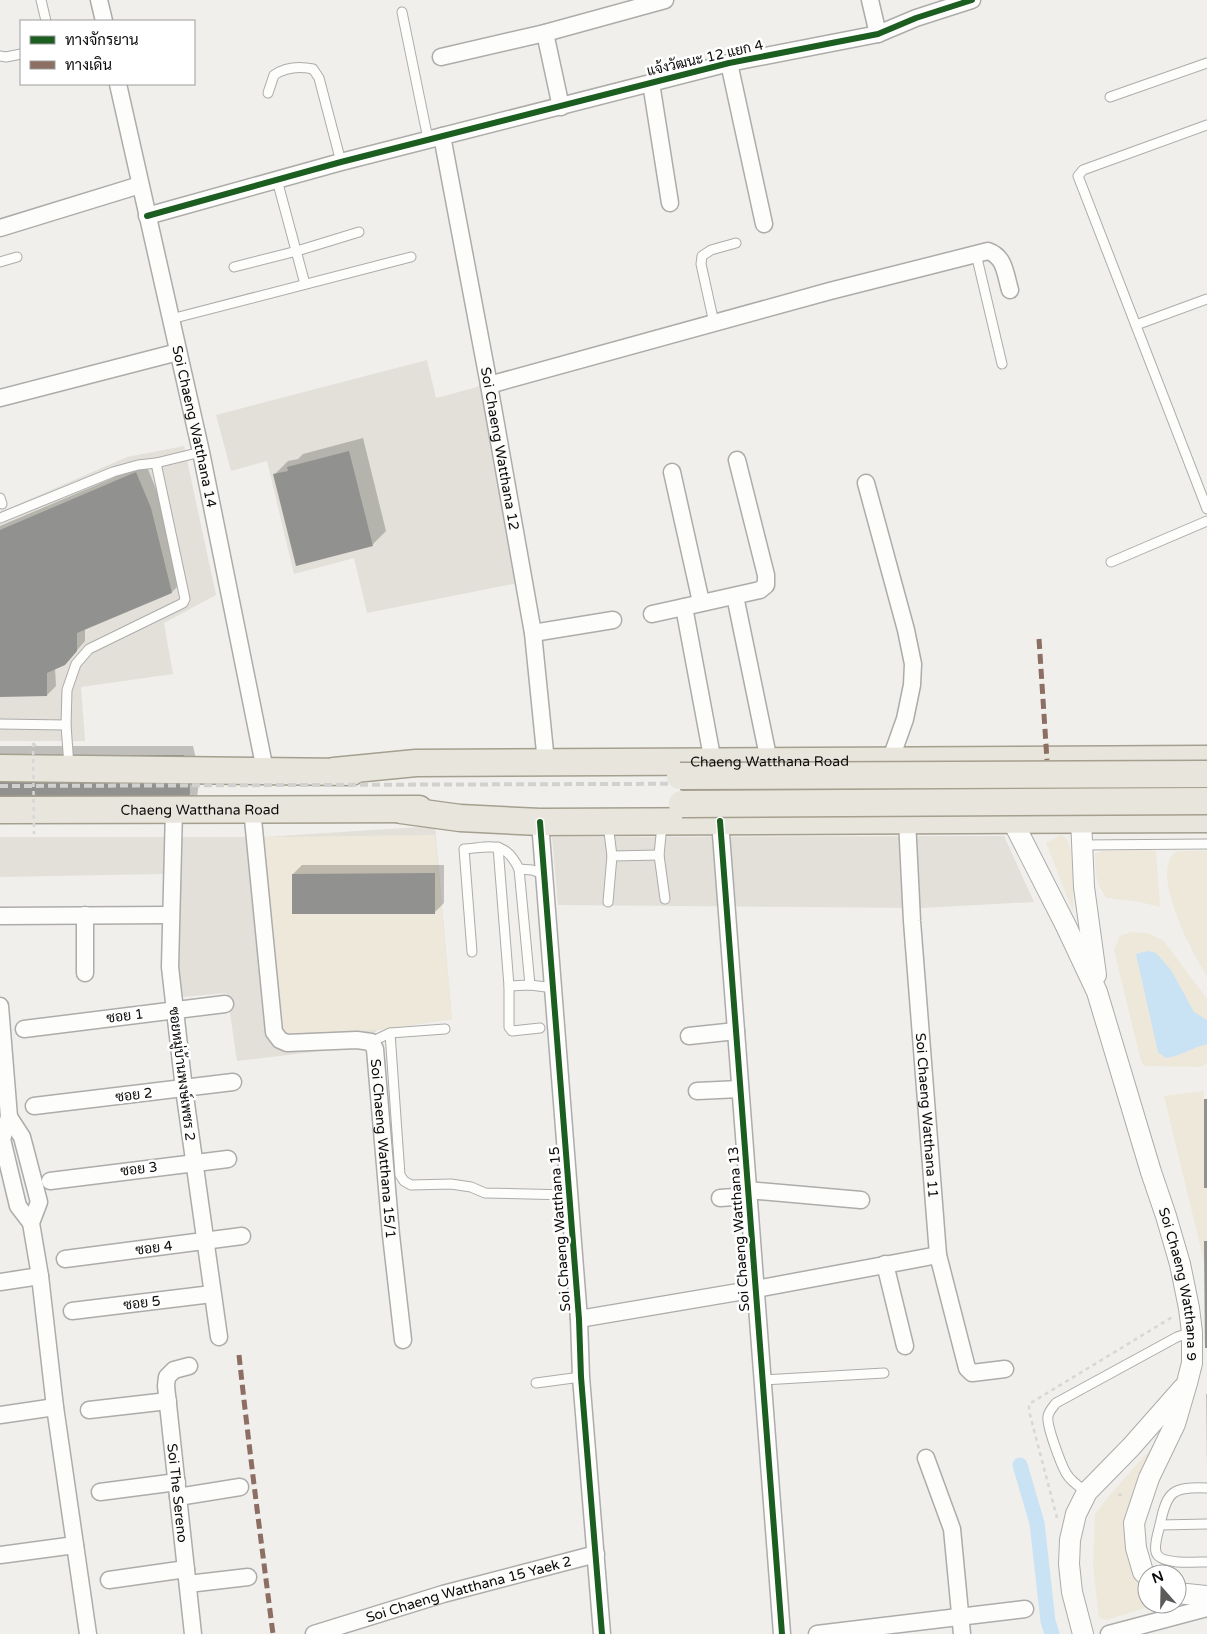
<svg xmlns="http://www.w3.org/2000/svg" width="1207" height="1634" font-family="'Varela Round',Sarabun,sans-serif">
<style>
.built{fill:#e2e0d8}
.green{fill:#ede8d9}
.water{fill:#c9e2f4}
.shadow{fill:#0003}
.lines{fill:none;stroke-linecap:round;stroke-linejoin:round}
.canal{stroke:#c9e2f4;stroke-width:15}
.building{fill:#91918f}
.service-casing{stroke:#adacab;stroke-width:11}
.minor-casing{stroke:#adacab;stroke-width:19}
.tertiary-casing{stroke:#adacab;stroke-width:22}
.primary-casing{stroke:#a49f8e;stroke-width:29}
.path{stroke:#d7d7d7;stroke-width:2.5;stroke-dasharray:4 4;stroke-linecap:butt}
.service{stroke:#fdfdfc;stroke-width:9}
.minor{stroke:#fdfdfc;stroke-width:16}
.tertiary{stroke:#fdfdfc;stroke-width:20}
.primary{stroke:#e8e5dc;stroke-width:26}
.rail{stroke:#d1d1d0;stroke-width:4;stroke-dasharray:8 4;stroke-linecap:butt}
.primary-bridge-casing{stroke:#a49f8e;stroke-width:29;stroke-linecap:butt}
.path-bridge{stroke:#d7d7d7;stroke-width:2.5;stroke-dasharray:4 4;stroke-linecap:butt}
.primary-bridge{stroke:#e8e5dc;stroke-width:26}
.quiet{stroke:#8d6e63;stroke-width:5;stroke-dasharray:10 5;stroke-linecap:butt}
.cycleway-casing{stroke:#fff;stroke-width:9}
.cycleway{stroke:#1b5e20;stroke-width:6}
.labels{text-anchor:middle;dominant-baseline:central;stroke-width:5;stroke-linejoin:round;paint-order:stroke}
.street-label{font-size:14px;fill:#0c0b0a;stroke:#fff}
</style>
<rect width="100%" height="100%" fill="#f0efec"/>
<!-- built -->
<g class="built">
<path d="M 427,360 L 436,398 L 481,386 L 518,583 L 367,613 L 354,558 L 294,574 L 267,461 L 231,471 L 216,415 Z"/>
<path d="M 184,446 L 216,595 L 164,623 L 173,674 L 81,687 L 85,741 L 0,741 L 0,512 L 127,457 Z"/>
<path d="M 435,826 L 452,1019 L 377,1030 L 364,1046 L 237,1061 L 227,993 L 183,997 L 164,874 L 0,877 L 0,837 L 264,837 Z"/>
<path d="M 1004,836 L 1034,902 L 922,908 L 558,905 L 552,837 Z"/>
</g>
<!-- green -->
<g class="green">
<path d="M 435,835 L 452,1019 L 377,1030 L 285,1034 L 281,1026 L 264,837 Z"/>
<path d="M 1061,835 C 1063,836 1066,838 1067,840 C 1075,851 1073,896 1073,911 L 1046,843 Z"/>
<path d="M 1149,850 L 1156,851 L 1160,907 L 1140,902 L 1107,898 C 1094,881 1096,875 1095,854 L 1102,851 Z"/>
<path d="M 1177,851 L 1207,851 L 1207,976 C 1193,955 1147,869 1177,851 Z"/>
<path d="M 1131,932 L 1148,933 L 1163,940 L 1207,999 L 1207,1064 L 1200,1067 L 1144,1066 L 1141,1061 L 1114,950 L 1120,936 Z"/>
<path d="M 1204,1091 L 1204,1188 L 1207,1188 L 1207,1241 L 1205,1266 L 1164,1096 Z"/>
<path d="M 1157,1442 L 1142,1487 L 1148,1604 L 1145,1608 L 1107,1620 L 1099,1618 L 1093,1566 L 1095,1514 L 1109,1496 Z"/>
</g>
<!-- water -->
<path class="water" d="M 1147,951 L 1156,953 L 1171,970 L 1194,1012 L 1207,1020 L 1207,1044 C 1193,1047 1181,1056 1166,1058 L 1158,1052 L 1136,954 Z"/>
<!-- shadow -->
<g class="shadow">
<path d="M 363,438 L 386,531 L 372,545 L 274,475 L 288,461 L 298,459 L 303,454 Z"/>
<path d="M 146,464 L 160,499 L 181,583 L 172,592 L 85,628 L 85,641 L 65,664 L 55,668 L 56,686 L 47,695 L 0,696 L 0,526 Z"/>
<path d="M 0,746 L 193,746 L 198,767 L 199,782 L 196,805 L 0,812 Z"/>
<path d="M 302,865 L 444,865 L 444,903 L 435,912 L 293,874 Z"/>
<path d="M 1206,1394 L 1207,1394 L 1207,1468 Z"/>
</g>
<g class="lines">
<!-- canal -->
<path class="canal" d="M 1020,1465 L 1037,1523 L 1048,1621 L 1052,1634"/>
</g>
<!-- building -->
<g class="building">
<path d="M 349,451 L 373,546 L 296,566 L 273,474 L 288,471 L 287,467 Z"/>
<path d="M 136,472 L 151,508 L 172,593 L 77,633 L 77,651 L 65,665 L 47,673 L 47,696 L 0,697 L 0,530 Z"/>
<path d="M 0,755 L 184,755 L 189,777 L 190,792 L 187,815 L 0,814 Z"/>
<path d="M 435,873 L 435,914 L 292,914 L 292,874 Z"/>
<rect x="1204" y="1099" width="3" height="89"/>
<path d="M 1204,1241 L 1207,1241 L 1207,1348 L 1205,1348 Z"/>
</g>
<g class="lines">
<defs>
<g id="service">
<path d="M 41,0 L 46,21"/>
<path d="M 402,12 L 428,139"/>
<path d="M 0,56 L 6,57 L 21,54"/>
<path d="M 268,93 L 274,75 C 286,67 299,66 313,69 L 319,78 L 341,162"/>
<path d="M 1110,97 L 1207,63"/>
<path d="M 1207,125 L 1083,170 L 1078,176 L 1207,509"/>
<path d="M 277,180 L 305,284"/>
<path d="M 976,254 L 1002,364"/>
<path d="M 0,262 L 17,257"/>
<path d="M 234,267 L 297,251 L 359,232"/>
<path d="M 171,319 L 411,257"/>
<path d="M 714,323 L 701,264 L 702,256 L 711,250 L 736,243"/>
<path d="M 1136,325 L 1207,299"/>
<path d="M 156,463 L 201,452"/>
<path d="M 0,498 L 2,504"/>
<path d="M 0,518 L 113,472 L 138,465 L 156,463 L 185,599 L 183,603 L 177,606 L 89,649 L 76,664 L 67,690 L 66,725 L 69,766"/>
<path d="M 1111,562 L 1207,521"/>
<path d="M 0,724 L 66,725"/>
<path d="M 608,824 L 612,856"/>
<path d="M 662,825 L 659,855 L 665,899"/>
<path d="M 1082,845 L 1207,844"/>
<path d="M 498,847 L 509,986 L 509,1027 L 512,1031 L 540,1028"/>
<path d="M 519,869 L 530,985"/>
<path d="M 608,902 L 612,856 L 659,855"/>
<path d="M 472,952 L 464,849 C 492,847 505,840 519,869 L 532,870 L 544,874"/>
<path d="M 509,986 L 530,985 L 554,988"/>
<path d="M 390,1033 L 400,1175 L 404,1181 L 411,1185 L 451,1184 L 471,1187 L 485,1193 L 570,1195"/>
<path d="M 371,1042 L 390,1033 L 445,1029"/>
<path d="M 763,1380 L 884,1373"/>
<path d="M 536,1383 L 581,1377"/>
<path d="M 1207,1488 C 1173,1487 1167,1490 1160,1525 L 1207,1524"/>
<path d="M 1087,1492 C 1080,1487 1071,1482 1066,1473 C 1061,1464 1046,1425 1048,1416 C 1049,1411 1053,1407 1056,1403 L 1177,1337 L 1192,1332"/>
<path d="M 1160,1525 C 1158,1533 1154,1544 1156,1552 C 1159,1565 1195,1562 1207,1562"/>
</g>
<g id="minor">
<path d="M 99,0 L 104,21"/>
<path d="M 870,0 L 878,34"/>
<path d="M 545,33 L 561,107"/>
<path d="M 441,57 L 545,33 L 665,0"/>
<path d="M 729,63 L 764,224"/>
<path d="M 651,83 L 670,203"/>
<path id="s1" d="M 118,84 L 201,452 L 265,770"/>
<path id="s2" d="M 442,136 L 489,385 L 533,633 L 546,762"/>
<path d="M 147,216 L 341,162 L 729,63 L 878,34 L 916,18 L 972,0"/>
<path d="M 0,228 L 140,185"/>
<path d="M 489,385 L 830,291 L 988,251 C 1005,257 1005,273 1010,290"/>
<path d="M 0,398 L 178,352"/>
<path d="M 672,472 L 701,602"/>
<path d="M 866,483 L 906,630 L 913,664 L 912,685 L 905,719 L 890,761"/>
<path d="M 735,596 L 769,761"/>
<path d="M 652,614 L 684,607"/>
<path d="M 533,633 L 613,620"/>
<path d="M 713,762 L 684,607 L 760,590 L 766,585 L 766,575 L 737,460"/>
<path d="M 174,809 L 170,967 L 184,1089 L 219,1337"/>
<path id="s3" d="M 252,809 L 274,1032 L 280,1040 L 287,1043 L 357,1040 L 371,1042 L 375,1049 L 391,1235 L 403,1340"/>
<path id="s4" d="M 907,820 L 912,921 L 938,1255 L 967,1368 L 972,1373 L 1005,1369"/>
<path d="M 720,821 L 782,1634"/>
<path d="M 540,822 L 579,1319 L 581,1377 L 602,1634"/>
<path d="M 0,916 L 170,915"/>
<path d="M 85,973 L 85,915"/>
<path d="M 0,1006 L 9,1117 L 2,1139 L 18,1206 L 31,1223"/>
<path d="M 24,1029 L 225,1004"/>
<path d="M 689,1036 L 736,1031"/>
<path d="M 697,1091 L 740,1089"/>
<path d="M 34,1106 L 233,1082"/>
<path d="M 9,1117 L 22,1137 L 39,1202 L 31,1223 L 40,1276 L 55,1407 L 88,1634"/>
<path d="M 50,1181 L 228,1159"/>
<path d="M 748,1190 L 861,1200"/>
<path d="M 720,1198 L 749,1196"/>
<path d="M 65,1259 L 242,1236"/>
<path d="M 885,1264 L 905,1346"/>
<path d="M 0,1282 L 40,1276"/>
<path d="M 72,1311 L 212,1294"/>
<path d="M 579,1319 L 756,1289 L 938,1255"/>
<path id="s5" d="M 189,1366 L 174,1370 L 167,1377 L 166,1386 L 193,1634"/>
<path d="M 89,1410 L 168,1401"/>
<path d="M 0,1415 L 55,1407"/>
<path d="M 926,1458 L 952,1529 L 962,1634"/>
<path d="M 100,1492 L 177,1482"/>
<path d="M 178,1497 L 240,1487"/>
<path d="M 0,1555 L 75,1545"/>
<path d="M 109,1580 L 186,1569"/>
<path d="M 188,1584 L 248,1577"/>
<path id="s6" d="M 314,1634 L 443,1594 L 596,1554"/>
<path d="M 817,1634 L 1025,1609"/>
<path d="M 1109,1634 L 1207,1608"/>
</g>
<g id="tertiary">
<path d="M 1081,819 L 1084,887 L 1096,975"/>
<path id="s7" d="M 1012,820 L 1066,926 L 1097,992 L 1151,1172 L 1166,1216 L 1180,1264 L 1189,1308 L 1192,1332 L 1192,1363 L 1187,1383 L 1175,1424 L 1149,1478 L 1134,1523 L 1136,1548 L 1143,1572 L 1147,1576"/>
<path d="M 1177,1593 L 1207,1596"/>
<path d="M 1083,1634 L 1072,1592 L 1069,1564 L 1070,1540 L 1076,1514 L 1087,1492 L 1131,1447 L 1183,1388"/>
</g>
<g id="primary">
<path d="M 0,768 L 352,772"/>
<path id="s8" d="M 334,771 L 416,763 L 1207,759"/>
<path id="s9" d="M 0,810 L 419,809"/>
<path d="M 401,810 L 460,818 L 540,822 L 1207,819"/>
</g>
</defs>
<!-- service casing -->
<use href="#service" class="service-casing"/>
<!-- minor casing -->
<use href="#minor" class="minor-casing"/>
<!-- tertiary casing -->
<use href="#tertiary" class="tertiary-casing"/>
<!-- primary casing -->
<use href="#primary" class="primary-casing"/>
<!-- path -->
<g class="path">
<path d="M 33,743 L 36,746"/>
<path d="M 1118,1495 L 1126,1494"/>
<path d="M 1057,1518 L 1029,1411 L 1029,1404 L 1174,1316"/>
</g>
<!-- service -->
<use href="#service" class="service"/>
<!-- minor -->
<use href="#minor" class="minor"/>
<!-- tertiary -->
<use href="#tertiary" class="tertiary"/>
<!-- primary -->
<use href="#primary" class="primary"/>
<!-- rail -->
<path class="rail" d="M 0,786 L 1207,782"/>
<defs>
<g id="primary-bridge">
<path d="M 680,776 L 1207,774"/>
<path d="M 682,804 L 1207,801"/>
</g>
</defs>
<!-- primary-bridge casing -->
<use href="#primary-bridge" class="primary-bridge-casing"/>
<!-- path-bridge -->
<path class="path-bridge" d="M 33,743 L 34,834"/>
<!-- primary-bridge -->
<use href="#primary-bridge" class="primary-bridge"/>
<!-- quiet -->
<g class="quiet">
<path d="M 1039,639 L 1047,760"/>
<path d="M 239,1355 C 249,1448 261,1541 273,1634"/>
</g>
<defs>
<g id="cycleway">
<path d="M 147,216 L 341,162 L 729,63 L 878,34 L 916,18 L 972,0"/>
<path d="M 720,821 L 782,1634"/>
<path d="M 540,822 L 579,1319 L 581,1377 L 602,1634"/>
</g>
</defs>
<!-- cycleway casing -->
<use href="#cycleway" class="cycleway-casing"/>
<!-- cycleway -->
<use href="#cycleway" class="cycleway"/>
</g>
<g class="labels">
<!-- street labels -->
<g class="street-label">
<text transform="translate(705 58) rotate(-13)">แจ้งวัฒนะ 12 แยก 4</text>
<text stroke="none"><textPath href="#s1" startOffset="351">Soi Chaeng Watthana 14</textPath></text>
<text stroke="none"><textPath href="#s2" startOffset="318">Soi Chaeng Watthana 12</textPath></text>
<text stroke="none"><textPath href="#s8" startOffset="436">Chaeng Watthana Road</textPath></text>
<text stroke="none"><textPath href="#s9" startOffset="200">Chaeng Watthana Road</textPath></text>
<text transform="translate(125 1016) rotate(-7)">ซอย 1</text>
<text transform="translate(182 1074) rotate(83)">ซอยหมู่บ้านพงษ์เพชร 2</text>
<text transform="translate(134 1095) rotate(-7)">ซอย 2</text>
<text stroke="none"><textPath href="#s4" startOffset="296">Soi Chaeng Watthana 11</textPath></text>
<text stroke="none"><textPath href="#s3" startOffset="434">Soi Chaeng Watthana 15/1</textPath></text>
<text transform="translate(139 1169) rotate(-7)">ซอย 3</text>
<text transform="translate(560 1229) rotate(-94)">Soi Chaeng Watthana 15</text>
<text transform="translate(739 1229) rotate(-94)">Soi Chaeng Watthana 13</text>
<text transform="translate(154 1248) rotate(-7)">ซอย 4</text>
<text stroke="none"><textPath href="#s7" startOffset="496">Soi Chaeng Watthana 9</textPath></text>
<text transform="translate(142 1303) rotate(-7)">ซอย 5</text>
<text stroke="none"><textPath href="#s5" startOffset="142">Soi The Sereno</textPath></text>
<text stroke="none"><textPath href="#s6" startOffset="161">Soi Chaeng Watthana 15 Yaek 2</textPath></text>
</g>
</g>
<!-- legend -->
<rect x="20" y="20" width="175" height="65" fill="#ffffff" stroke="#9e9d9d"/>
<rect x="30" y="36" width="25" height="8" fill="#1b5e20" stroke="#9e9d9d"/>
<text x="65" y="45" font-size="15" fill="#0c0b0a">ทางจักรยาน</text>
<rect x="30" y="61" width="25" height="8" fill="#8d6e63" stroke="#9e9d9d"/>
<text x="65" y="70" font-size="15" fill="#0c0b0a">ทางเดิน</text>
<!-- north arrow -->
<g transform="translate(1162 1589) rotate(340)"><circle r="24" fill="#ffffff" stroke="#9e9d9d"/>
<path d="M0-4L9 19L0 12L-9 19Z" fill="#5c5b59"/>
<text y="-8" font-size="14" font-weight="bold" text-anchor="middle" fill="#0c0b0a">N</text>
</g>
</svg>
